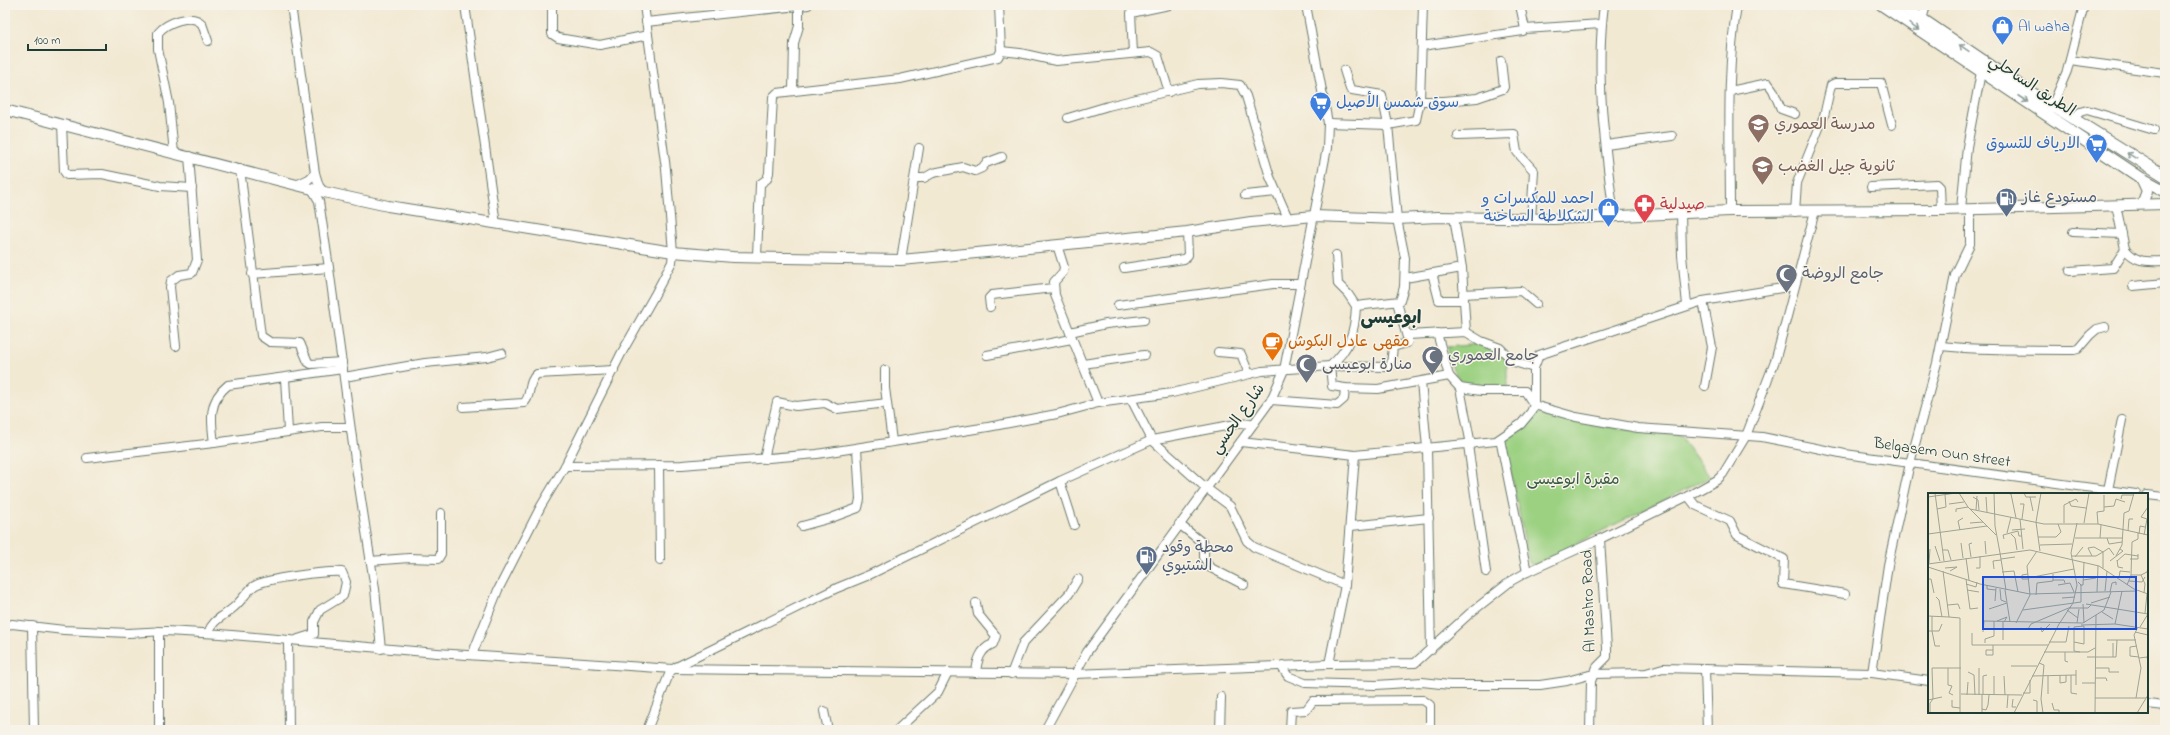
<svg xmlns="http://www.w3.org/2000/svg" width="2170" height="735" font-family="'Indie Flower','Playpen Sans Arabic',sans-serif">
<style>
.green{fill:#9cd182;stroke:#5e875b}
.lines{fill:none;stroke-linecap:round;stroke-linejoin:round}
.minor-casing{stroke:#69796c;stroke-width:10}
.major-casing{stroke:#69796c;stroke-width:12}
.highway-casing{stroke:#69796c;stroke-width:13}
.minor{stroke:#fff;stroke-width:8}
.major{stroke:#fff;stroke-width:10}
.highway{stroke:#fff;stroke-width:11}
.oneway{stroke:#8f9e9a}
.labels{text-anchor:middle;dominant-baseline:central;stroke-width:3;stroke-linejoin:round;paint-order:stroke}
.shop-label{font-size:16px;fill:#366cbe;stroke:#f7f3e8;text-anchor:start}
.street-label{font-size:16px;fill:#1f3d34;stroke:#f7f3e8}
.education-label{font-size:16px;fill:#785e54;stroke:#f7f3e8;text-anchor:start}
.service-label{font-size:16px;fill:#4e5e75;stroke:#f7f3e8;text-anchor:start}
.health-label{font-size:16px;fill:#be3a42;stroke:#f7f3e8;text-anchor:start}
.worship-label{font-size:16px;fill:#5b616d;stroke:#f7f3e8;text-anchor:start}
.food-label{font-size:16px;fill:#c56008;stroke:#f7f3e8;text-anchor:start}
.park-label{font-size:16px;fill:#385b44;stroke:#f7f3e8}
.quarter-label{font-size:18px;font-weight:bold;fill:#1f3d34;stroke:#f7f3e8}
.inset-road{fill:none;stroke:#9ea493;stroke-width:1}
.view{fill:#1d4ed8;fill-opacity:0.15;stroke:#1d4ed8;stroke-width:2}
.inset-edge{fill:none;stroke:#1f3d34;stroke-width:2}
</style>
<rect width="100%" height="100%" fill="#f7f3e8"/>
<filter id="ink" filterUnits="userSpaceOnUse"><feTurbulence type="fractalNoise" baseFrequency=".025" numOctaves="2"/><feDisplacementMap in="SourceGraphic" scale="8" xChannelSelector="R" yChannelSelector="G"/><feConvolveMatrix kernelMatrix="1 2 1 2 8 2 1 2 1" color-interpolation-filters="sRGB"/></filter>
<filter id="wash" filterUnits="userSpaceOnUse"><feTurbulence type="fractalNoise" baseFrequency=".012" numOctaves="4" result="noise"/><feDisplacementMap in="SourceGraphic" scale="16" xChannelSelector="R" yChannelSelector="G"/><feGaussianBlur stdDeviation="0.9" result="paint"/><feColorMatrix in="noise" values="0 0 0 0 0 0 0 0 0 0 0 0 0 0 0 0 0 1.4 0 .05"/><feComposite in="paint" operator="in"/></filter>
<g filter="url(#wash)">
<rect width="100%" height="100%" fill="#f2e9d3"/>
<!-- green -->
<g class="green">
<path d="M 1481,344 L 1502,351 L 1507,360 L 1507,387 L 1464,385 C 1454,373 1448,362 1447,347 Z"/>
<path d="M 1540,411 L 1601,426 L 1680,436 L 1710,477 L 1534,565 L 1529,563 L 1505,443 L 1506,438 L 1526,425 Z"/>
</g>
</g>
<g filter="url(#ink)">
<g class="lines">
<defs>
<g id="minor">
<path d="M 291,5 L 315,173 L 319,186 L 324,192"/>
<path d="M 465,5 L 496,224"/>
<path d="M 552,5 L 552,34 L 558,38 L 600,45 L 648,35"/>
<path d="M 1520,5 L 1525,29"/>
<path d="M 1604,5 C 1595,74 1605,147 1614,216"/>
<path d="M 1922,20 L 1926,5"/>
<path d="M 646,22 L 808,5"/>
<path d="M 1422,46 L 1523,31 L 1525,29 L 1601,24"/>
<path d="M 1001,51 L 1020,53 L 1056,61 L 1151,52 L 1158,56 L 1169,92"/>
<path d="M 1133,53 L 1131,13 L 1169,5"/>
<path d="M 2070,60 L 2165,73"/>
<path d="M 1344,70 L 1350,89 L 1352,90 L 1382,95 L 1388,125 L 1397,219 L 1405,258 L 1404,287 L 1400,301 L 1356,306"/>
<path d="M 793,91 L 794,43 L 799,26 L 799,7"/>
<path d="M 1730,91 L 1768,83 L 1773,90 L 1781,109 L 1795,114"/>
<path d="M 1420,101 L 1444,101 L 1477,98 L 1503,89 L 1504,87 L 1501,61"/>
<path d="M 2050,111 L 2067,71 L 2084,5"/>
<path d="M 1068,118 L 1108,106 L 1198,84 L 1221,83 L 1240,85 L 1246,96 L 1270,177 L 1288,218"/>
<path d="M 2073,119 L 2080,112 L 2087,110 L 2154,130"/>
<path d="M 1328,123 L 1388,125 L 1416,120 L 1420,101 L 1423,5"/>
<path d="M 62,124 L 64,171 L 67,175 L 102,174 L 160,186 L 192,188"/>
<path d="M 1458,136 L 1514,134 L 1517,152 L 1534,171 L 1531,219"/>
<path d="M 1606,145 L 1672,136"/>
<path d="M 174,153 L 169,103 L 158,49 L 158,33 C 166,23 192,12 202,24 L 208,41"/>
<path d="M 240,169 L 261,336 L 270,342 L 300,343 L 308,362 L 311,364 L 342,362"/>
<path d="M 915,178 L 924,178 L 933,173 L 963,167 L 975,171 L 982,168 L 986,163 L 1002,157"/>
<path d="M 296,185 L 309,179 L 315,173"/>
<path d="M 1871,187 L 1937,184 L 1940,187 L 1941,210"/>
<path d="M 312,189 L 319,201 L 329,268 L 356,467 L 375,589 L 381,649"/>
<path d="M 1245,195 L 1277,192"/>
<path d="M 1961,209 L 1967,147 L 1981,72"/>
<path d="M 1730,211 C 1730,142 1726,73 1737,5"/>
<path d="M 1681,212 L 1682,255 L 1687,305"/>
<path d="M 1795,212 L 1797,183 L 1824,116 L 1831,85 L 1835,83 L 1881,83 L 1892,125"/>
<path d="M 1454,217 L 1462,268 L 1466,332"/>
<path d="M 2073,232 L 2122,234"/>
<path d="M 1057,245 L 1064,267 L 1063,272 L 1054,282 L 1055,295 L 1098,403"/>
<path d="M 2125,249 C 2137,264 2148,261 2165,261"/>
<path d="M 1336,255 L 1338,284 L 1348,294 L 1356,306 C 1355,331 1350,349 1330,366 L 1332,386 L 1345,388 L 1378,389 L 1449,376"/>
<path d="M 757,256 L 760,184 L 767,179 L 769,173 L 773,97 L 777,93 L 900,79 L 998,57 L 1001,51 L 999,5"/>
<path d="M 901,260 L 919,148"/>
<path d="M 1124,268 L 1184,259 L 1188,255 L 1187,232"/>
<path d="M 2070,271 L 2113,268 L 2125,249 L 2116,205"/>
<path d="M 1432,273 L 1439,300 L 1463,300"/>
<path d="M 252,274 L 329,268"/>
<path d="M 1405,278 L 1462,268"/>
<path d="M 2133,286 L 2165,283"/>
<path d="M 1463,294 L 1521,291 L 1536,304"/>
<path d="M 1703,301 L 1712,347 L 1705,386"/>
<path d="M 1118,305 L 1273,284 L 1300,284"/>
<path d="M 990,307 L 989,298 L 992,295 L 1053,288"/>
<path d="M 1070,332 L 1106,324 L 1144,320"/>
<path d="M 1437,333 L 1449,376 L 1460,388 L 1481,391 L 1525,391 L 1534,405 L 1576,417 L 1638,428 L 1762,437 L 1845,454 L 2136,494"/>
<path d="M 1407,335 L 1466,332 L 1481,341 L 1500,348 L 1514,362 L 1534,368"/>
<path d="M 176,346 L 170,287 L 171,281 L 179,275 L 192,273 L 197,260 L 189,156"/>
<path d="M 1941,346 C 1985,351 2029,349 2074,350 L 2078,349 L 2090,335 L 2097,329 L 2105,327"/>
<path d="M 1218,352 L 1241,354 L 1249,374"/>
<path d="M 987,355 L 1072,339"/>
<path d="M 1083,364 L 1144,355"/>
<path d="M 885,370 L 885,388 L 892,441"/>
<path d="M 344,377 L 425,363 L 487,357 L 502,353"/>
<path d="M 285,378 L 288,431"/>
<path d="M 1421,382 L 1427,448 L 1431,650"/>
<path d="M 1460,388 L 1471,445"/>
<path d="M 1131,399 L 1152,440 L 1206,488 L 1230,506 L 1247,541 L 1254,547 L 1345,585"/>
<path d="M 1271,400 L 1337,405 L 1344,399 L 1345,388"/>
<path d="M 463,407 L 524,403 C 532,396 527,382 537,374 L 614,370"/>
<path d="M 1500,439 L 1527,572"/>
<path d="M 1241,442 L 1355,455 L 1496,441 L 1521,424 L 1531,412 L 1534,405 L 1534,368 L 1539,355 L 1703,301 L 1794,286"/>
<path d="M 214,443 L 322,427 L 350,427"/>
<path d="M 1468,445 L 1486,572"/>
<path d="M 87,458 L 214,443 C 211,420 208,401 228,385 L 343,369"/>
<path d="M 764,459 L 777,402 L 796,406 L 825,403 L 837,409 L 887,403"/>
<path d="M 659,465 L 660,560"/>
<path d="M 565,466 L 682,465 L 817,454 L 988,427 L 1057,414 L 1098,403 L 1172,393 L 1262,371 L 1330,366 L 1388,367 L 1391,365 L 1393,347 L 1407,343 L 1408,341 L 1397,302"/>
<path d="M 1060,481 L 1074,525"/>
<path d="M 2108,490 L 2122,420"/>
<path d="M 2147,495 L 2165,497"/>
<path d="M 1688,496 L 1695,505 L 1730,521 L 1737,535 L 1784,559 L 1783,584 L 1845,594"/>
<path d="M 1179,524 L 1204,544 L 1204,557 L 1209,567 L 1244,585"/>
<path d="M 802,526 L 831,518 L 858,508 L 860,499 L 857,448"/>
<path d="M 1351,526 L 1429,518"/>
<path d="M 370,561 L 409,558 L 438,559 L 441,554 L 441,513"/>
<path d="M 976,603 L 978,614 L 996,636 L 993,644 C 980,649 977,661 976,673"/>
<path d="M 5,626 L 12,624 L 64,630 L 128,633 L 166,631 L 220,634 L 437,653 L 673,669 L 1075,674 L 1329,664 L 1415,663 L 1469,614 L 1511,581 L 1527,572 L 1600,539 L 1688,496 L 1717,480 L 1723,474 L 1746,436 L 1776,358 L 1815,211"/>
<path d="M 32,626 L 34,730"/>
<path d="M 159,631 L 159,730"/>
<path d="M 208,633 C 213,619 223,617 233,608 C 241,602 246,592 254,586 C 266,578 327,571 342,572 L 346,582 L 343,596 L 320,610 L 314,622 L 314,634 L 298,639"/>
<path d="M 288,640 L 289,730"/>
<path d="M 472,655 L 498,590 L 541,506 L 565,466 L 621,354 L 654,296 L 672,262 L 673,252 L 666,169 L 644,5"/>
<path d="M 1329,664 L 1345,585 L 1355,455"/>
<path d="M 1283,665 L 1283,669 L 1288,676 L 1305,683 L 1376,685 L 1422,682 L 1450,685 L 1540,685 L 1567,681 L 1593,674 L 1646,673 L 1663,668 L 1872,673 L 1929,681"/>
<path d="M 1705,669 L 1707,730"/>
<path d="M 1872,673 L 1888,565 L 1910,463 L 1937,363 L 1955,275 L 1970,244 L 1970,209"/>
<path d="M 1011,674 L 1023,643 L 1069,594 L 1078,579"/>
<path d="M 2147,704 L 2165,706"/>
<path d="M 824,711 L 828,730"/>
<path d="M 647,730 L 670,672 L 676,667 L 837,588 L 869,575 L 1060,481 L 1152,440 L 1236,424 L 1254,423"/>
<path d="M 897,730 L 938,692 L 948,672"/>
<path d="M 1045,730 L 1087,652 L 1271,400 L 1284,370 L 1327,148 L 1328,123 L 1306,5"/>
<path d="M 1220,730 L 1221,697"/>
<path d="M 1290,730 L 1291,711 L 1306,710 L 1313,701 L 1423,700 L 1430,705 L 1430,730"/>
<path d="M 1590,730 L 1591,681 L 1597,667 L 1607,657 L 1607,648 L 1600,539"/>
</g>
<g id="major">
<path d="M 5,110 L 324,192 L 388,206 L 673,252 L 733,257 L 901,260 L 1019,249 L 1187,232 L 1251,222 L 1314,216 L 1397,219 L 1438,217 L 1554,219 L 1730,211 L 1941,210 L 2165,204"/>
<path d="M 2141,178 L 2147,191 L 2142,204"/>
</g>
<g id="highway">
<path d="M 1882,5 L 2141,178 L 2165,191"/>
<path d="M 1901,5 L 2019,85 L 2165,176"/>
</g>
</defs>
<!-- minor casing -->
<use href="#minor" class="minor-casing"/>
<!-- major casing -->
<use href="#major" class="major-casing"/>
<!-- highway casing -->
<use href="#highway" class="highway-casing"/>
<!-- minor -->
<use href="#minor" class="minor"/>
<!-- major -->
<use href="#major" class="major"/>
<!-- highway -->
<use href="#highway" class="highway"/>
</g>
<!-- one-way arrows -->
<defs><path id="oneway-shaft" d="M-6 0H5M1.5-3L5.5 0L1.5 3" fill="none" stroke-width="1.6" stroke-linecap="round" stroke-linejoin="round"/></defs>
<g class="oneway">
<use href="#oneway-shaft" transform="translate(1914 27) rotate(34)"/>
<use href="#oneway-shaft" transform="translate(1964 48) rotate(-146)"/>
<use href="#oneway-shaft" transform="translate(2023 99) rotate(33)"/>
<use href="#oneway-shaft" transform="translate(2132 156) rotate(-149)"/>
</g>
</g>
<!-- icons -->
<defs>
<symbol id="shop-pin" viewBox="-11 -11 22 30"><path d="M0 17L-7.5 6A9.5 9.5 0 1 1 7.5 6Z" fill="#3f7fe0" stroke="#f7f3e8"/><path d="M-5-2.5h2.3a2.7 3.5 0 0 1 5.4 0H5L5.5 6h-11ZM-1.5-2.5h3a1.5 2.3 0 0 0-3 0Z" fill="#fff"/></symbol>
<symbol id="supermarket-pin" viewBox="-11 -11 22 30"><path d="M0 17L-7.5 6A9.5 9.5 0 1 1 7.5 6Z" fill="#3f7fe0" stroke="#f7f3e8"/><path d="M-6-5.5h2.5l.6 2H6L4.5 2H-2.5L-4.4-4H-6ZM-1.5 3.2a1.3 1.3 0 1 0 .1 0ZM3 3.2a1.3 1.3 0 1 0 .1 0Z" fill="#fff"/></symbol>
<symbol id="school-pin" viewBox="-11 -11 22 30"><path d="M0 17L-7.5 6A9.5 9.5 0 1 1 7.5 6Z" fill="#8d6e63" stroke="#f7f3e8"/><path d="M0-5L7-2L0 1L-7-2ZM-4 1L0 2.5L4 1V4Q0 6-4 4Z" fill="#fff"/></symbol>
<symbol id="fuel-pin" viewBox="-11 -11 22 30"><path d="M0 17L-7.5 6A9.5 9.5 0 1 1 7.5 6Z" fill="#5c6f8a" stroke="#f7f3e8"/><path d="M-5.5-6h7V0h2V4h1.3V-2.5L3-4.5l.8-.8L6-3V5H2.5V1h-1V6h-7ZM-4.2-4.7v3.2H.2V-4.7Z" fill="#fff"/></symbol>
<symbol id="pharmacy-pin" viewBox="-11 -11 22 30"><path d="M0 17L-7.5 6A9.5 9.5 0 1 1 7.5 6Z" fill="#e0444e" stroke="#f7f3e8"/><path d="M-2-6h4v4h4v4h-4v4h-4v-4h-4v-4h4Z" fill="#fff"/></symbol>
<symbol id="mosque-pin" viewBox="-11 -11 22 30"><path d="M0 17L-7.5 6A9.5 9.5 0 1 1 7.5 6Z" fill="#6b7280" stroke="#f7f3e8"/><path d="M3.5-4.9A6 6 0 1 0 3.5 4.9A5 5 0 1 1 3.5-4.9Z" fill="#fff"/></symbol>
<symbol id="cafe-pin" viewBox="-11 -11 22 30"><path d="M0 17L-7.5 6A9.5 9.5 0 1 1 7.5 6Z" fill="#e8710a" stroke="#f7f3e8"/><path d="M-5.5-4.5H6V0H3Q3 3.5 0 3.5H-2.5Q-5.5 3.5-5.5 0ZM3-3.2v2h1.7v-2ZM-6 4.5H4V6H-6Z" fill="#fff"/></symbol>
</defs>
<g fill-rule="evenodd">
<use href="#shop-pin" x="1990" y="14" width="25" height="34"/>
<use href="#supermarket-pin" x="1308" y="90" width="25" height="34"/>
<use href="#school-pin" x="1746" y="112" width="25" height="34"/>
<use href="#supermarket-pin" x="2084" y="132" width="25" height="34"/>
<use href="#school-pin" x="1750" y="154" width="25" height="34"/>
<use href="#fuel-pin" x="1994" y="186" width="25" height="34"/>
<use href="#pharmacy-pin" x="1632" y="192" width="25" height="34"/>
<use href="#shop-pin" x="1596" y="196" width="25" height="34"/>
<use href="#mosque-pin" x="1774" y="262" width="25" height="34"/>
<use href="#cafe-pin" x="1260" y="330" width="25" height="34"/>
<use href="#mosque-pin" x="1420" y="344" width="25" height="34"/>
<use href="#mosque-pin" x="1294" y="352" width="25" height="34"/>
<use href="#fuel-pin" x="1134" y="544" width="25" height="34"/>
</g>
<g class="labels">
<!-- shop labels -->
<g class="shop-label">
<text x="2018" y="27">Al waha</text>
<text x="1336" y="103">سوق شمس الأصيل</text>
<text x="2080" y="144" text-anchor="end">الارياف للتسوق</text>
<text x="1594" y="199" text-anchor="end">احمد للمكسرات و<tspan x="1594" dy="18">الشكلاطة الساخنة</tspan></text>
</g>
<!-- street labels -->
<g class="street-label">
<text transform="translate(2032 86) rotate(33)">الطريق الساحلي</text>
<text transform="translate(1238 419) rotate(-55)">شارع الحسي</text>
<text transform="translate(1942 453) rotate(8)">Belgasem Oun street</text>
<text transform="translate(1589 601) rotate(-92)">Al Mashro Road</text>
</g>
<!-- education labels -->
<g class="education-label">
<text x="1774" y="125">مدرسة العموري</text>
<text x="1778" y="167">ثانوية جيل الغضب</text>
</g>
<!-- service labels -->
<g class="service-label">
<text x="2022" y="198">مستودع غاز</text>
<text x="1162" y="548">محطة وقود<tspan x="1162" dy="18">الشتيوي</tspan></text>
</g>
<!-- health labels -->
<g class="health-label">
<text x="1660" y="205">صيدلية</text>
</g>
<!-- worship labels -->
<g class="worship-label">
<text x="1802" y="274">جامع الروضة</text>
<text x="1448" y="356">جامع العموري</text>
<text x="1322" y="365">منارة ابوعيسى</text>
</g>
<!-- food labels -->
<g class="food-label">
<text x="1288" y="342">مقهى عادل البكوش</text>
</g>
<!-- park labels -->
<g class="park-label">
<text x="1573" y="480">مقبرة ابوعيسى</text>
</g>
<!-- quarter labels -->
<g class="quarter-label">
<text x="1391" y="319">ابوعيسى</text>
</g>
</g>
<!-- overview -->
<g transform="translate(1928 493)">
<rect width="220" height="220" fill="#f2e9d3"/>
<path class="inset-road" d="M 7,0 L 16,68M 31,0 L 40,14 L 68,42M 66,0 L 67,33 L 72,60M 79,0 L 83,1 L 88,25M 96,0 L 98,4 L 108,4M 0,4 L 28,0M 45,4 L 50,7 L 51,17M 58,4 L 59,19M 102,4 L 105,18M 193,6 L 194,2 L 206,2M 141,8 L 143,13 L 158,15M 21,11 L 36,9M 92,11 L 96,11 L 94,26M 176,14 L 186,13 L 188,6 L 197,9M 9,16 L 18,14 L 17,2M 42,16 L 116,31 L 170,31 L 220,42M 48,17 L 49,3M 28,19 L 28,16 L 40,14M 92,26 L 95,56M 42,30 L 55,29M 136,30 L 136,12 L 148,6 L 150,9M 156,30 L 161,0M 170,31 L 169,19 L 176,18 L 176,2M 32,37 L 30,28 L 35,25M 84,37 L 97,36M 200,38 L 201,26 L 205,26M 79,40 L 83,24M 0,41 L 59,33M 83,41 L 87,45 L 89,57M 211,41 L 212,33 L 217,34M 216,42 L 219,26 L 213,24 L 220,14M 110,44 L 128,44 L 133,39 L 130,31M 147,45 L 194,45M 172,45 L 173,32M 179,45 L 181,51 L 194,49M 76,46 L 75,42 L 90,38 L 91,43 L 94,43M 57,48 L 58,61M 33,50 L 35,65M 112,52 L 144,51M 7,53 L 12,68M 15,57 L 20,57 L 23,67M 112,58 L 108,29 L 113,0M 72,60 L 78,97M 144,63 L 168,63 L 175,59M 164,63 L 160,55 L 166,54 L 175,59M 188,63 L 194,52 L 196,20 L 201,18 L 206,0M 43,64 L 41,51 L 44,50M 147,64 L 155,54M 38,65 L 41,87M 73,66 L 87,64M 202,66 L 210,66 L 210,61M 189,67 L 190,74 L 195,75M 182,68 L 195,58 L 192,56M 189,68 L 197,61 L 210,63M 1,70 L 2,56M 0,71 L 102,57 L 171,73 L 206,96 L 220,101M 0,74 L 52,91 L 102,101 L 209,98M 17,75 L 29,74 L 22,78M 48,75 L 52,75 L 52,63M 175,75 L 175,59 L 181,55 L 186,62M 66,76 L 65,68 L 73,67M 74,79 L 86,78 L 90,99M 100,81 L 94,82 L 94,86 L 101,86M 203,82 L 213,82 L 219,79 L 220,75M 213,82 L 217,91 L 216,100M 100,85 L 146,76M 191,85 L 192,78 L 202,79M 0,86 L 3,86 L 6,100M 38,86 L 42,116 L 50,115M 125,87 L 136,87 L 137,90M 155,87 L 168,85M 201,88 L 214,89 L 217,84M 38,91 L 48,94 L 49,89M 59,92 L 59,96 L 68,97M 130,92 L 142,90 L 146,99M 152,92 L 155,92 L 156,69M 199,92 L 203,82 L 204,49 L 210,46 L 210,40M 72,96 L 73,107 L 78,109M 39,97 L 51,99M 77,97 L 82,129M 177,98 L 179,78M 169,99 L 170,73M 182,99 L 184,90 L 188,89 L 188,92M 108,102 L 109,90 L 125,88 L 125,81M 8,104 L 11,107 L 14,124M 134,105 L 147,104M 67,108 L 68,95M 163,110 L 182,104M 155,111 L 156,130M 158,111 L 220,121M 20,112 L 30,111 L 32,116M 142,115 L 160,115 L 163,112M 61,116 L 79,110M 95,117 L 153,109 L 153,92 L 150,89M 139,117 L 150,125M 174,119 L 185,126M 217,120 L 219,101M 0,123 L 21,124 L 15,78M 4,123 L 4,138 L 11,138 L 14,131M 21,124 L 32,125 L 32,220M 69,128 L 79,124 L 76,129M 75,129 L 75,147M 88,130 L 102,102 L 99,73 L 109,58M 149,130 L 151,116M 187,131 L 194,98M 153,132 L 187,131 L 220,136M 113,134 L 114,139 L 122,131M 212,134 L 220,121M 100,136 L 103,131 L 143,114M 0,138 L 4,138 L 7,153 L 12,153M 55,139 L 56,128 L 155,130 L 176,117 L 183,99M 207,139 L 220,142M 44,140 L 44,152 L 120,152M 179,147 L 208,147M 121,149 L 138,149 L 141,133M 146,149 L 156,151 L 156,133 L 146,134 L 146,158 L 152,159M 57,150 L 57,146 L 66,143 L 66,128M 209,153 L 202,154 L 202,163 L 211,164M 65,157 L 58,157 L 58,162 L 65,162 L 65,152M 116,159 L 160,159 L 167,155M 137,159 L 137,168 L 140,169M 159,164 L 188,164 L 189,147M 185,164 L 185,150M 211,165 L 219,164 L 220,169M 111,170 L 116,172 L 113,206 L 115,220M 83,173 L 109,173M 20,175 L 20,192 L 24,193 L 21,200 L 25,202M 167,175 L 181,175 L 181,179 L 191,179M 40,179 L 46,182 L 47,202M 132,182 L 132,190 L 138,189 L 138,182M 143,182 L 143,200 L 149,201M 66,183 L 66,202M 76,183 L 77,202M 104,183 L 148,182M 120,183 L 120,201M 167,185 L 178,185 L 179,188M 154,190 L 167,190M 148,192 L 148,177M 95,200 L 102,200 L 102,187M 33,201 L 94,202M 39,202 L 40,189M 51,202 L 51,175M 54,202 L 54,220M 55,202 L 55,183 L 59,182M 167,205 L 218,205M 208,205 L 213,175 L 206,142 L 210,134M 85,206 L 84,214 L 88,214M 0,207 L 14,204M 24,207 L 24,214 L 32,215M 105,207 L 109,208 L 109,220M 124,210 L 126,217 L 131,217 L 131,220M 79,215 L 80,202M 54,216 L 58,217 L 60,212 L 61,202M 2,220 L 2,210 L 5,206 L 4,175 L 33,175M 86,220 L 131,131 L 145,110 L 149,92 L 143,60 L 149,30M 167,220 L 168,122M 209,220 L 220,202"/>
<path class="view" d="M 55,84 L 208,84 L 208,136 L 55,136 Z"/>
<rect width="220" height="220" class="inset-edge"/>
</g>
<!-- margin -->
<rect width="2170" height="735" fill="none" stroke="#f7f3e8" stroke-width="20"/>
<!-- scale -->
<path d="M28 44v6h78v-6" fill="none" stroke="#1f3d34" stroke-width="2"/>
<text x="34" y="44" font-size="12" fill="#1f3d34" stroke="#f7f3e8" stroke-width="3" paint-order="stroke">100 m</text>
</svg>
